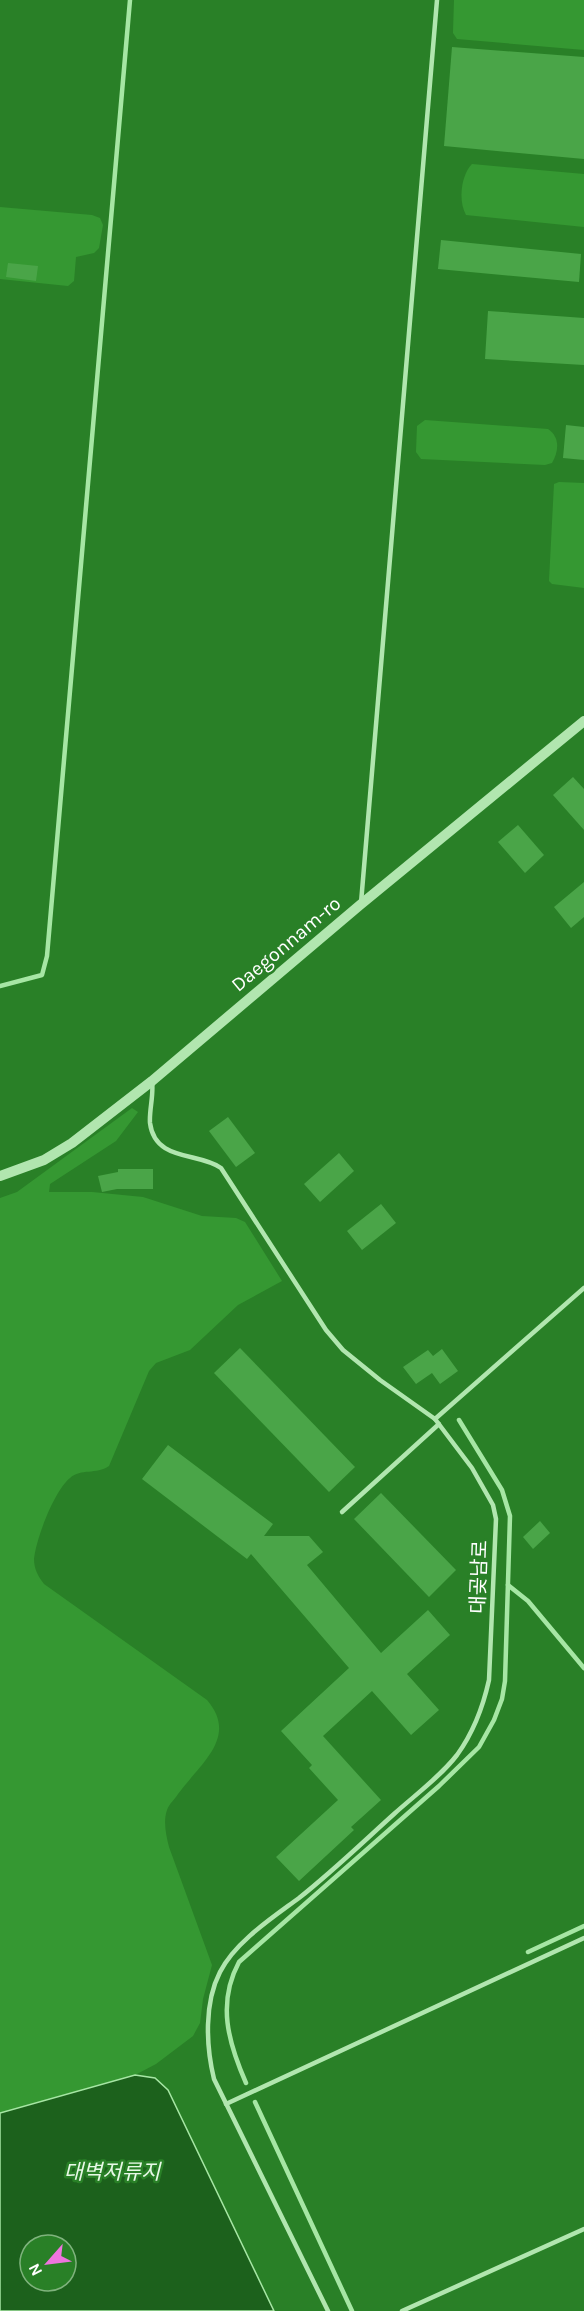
<svg xmlns="http://www.w3.org/2000/svg" width="584" height="2311" font-family="Karla,'Noto Sans KR',sans-serif">
<style>
.green{fill:#359832}
.water{fill:#1c611c;stroke:#a6e6a4;stroke-width:1.5;fill-rule:evenodd}
.lines{fill:none;stroke-linecap:round;stroke-linejoin:round}
.stream{stroke:#a6e6a4;stroke-width:4.5}
.building{fill:#4aa548}
.service{stroke:#b1e6af;stroke-width:4.5}
.tertiary{stroke:#b1e6af;stroke-width:10}
.labels{text-anchor:middle;dominant-baseline:central;stroke-width:5;stroke-linejoin:round;paint-order:stroke}
.street-label{font-size:20px;fill:#fff;stroke:#298027}
.water-label{font-size:21px;font-style:italic;fill:#e8f9e7;stroke:#298027}
</style>
<rect width="100%" height="100%" fill="#298027"/>
<!-- green -->
<g class="green">
<path d="M 454,0 L 584,0 L 584,50 L 457,39 L 453,33 Z"/>
<path d="M 472,164 L 584,174 L 584,227 L 466,215 C 458,201 461,175 472,164 Z"/>
<path d="M 0,207 L 92,215 L 100,218 L 103,225 L 99,248 L 94,253 L 76,257 L 74,281 L 68,286 L 0,279 Z"/>
<path d="M 425,420 L 548,429 C 560,437 559,451 552,463 L 545,465 L 421,459 L 416,452 L 417,426 Z"/>
<path d="M 559,482 L 584,483 L 584,588 L 552,584 L 549,581 L 554,484 Z"/>
<path d="M 132,1108 L 138,1112 L 116,1141 L 50,1184 L 49,1192 L 92,1192 L 143,1197 L 202,1216 L 236,1218 L 245,1222 L 282,1281 L 238,1305 L 190,1350 L 156,1363 L 149,1371 L 109,1466 C 96,1475 81,1468 70,1478 C 54,1491 36,1539 34,1559 C 34,1569 38,1576 44,1584 L 207,1700 C 239,1737 200,1764 178,1794 C 175,1799 169,1804 167,1810 C 163,1821 166,1835 169,1847 L 212,1965 L 203,1999 L 200,2023 L 193,2036 L 156,2064 L 135,2075 L 0,2113 L 0,1198 L 17,1192 Z"/>
</g>
<!-- water -->
<path class="water" d="M 135,2075 L 155,2078 L 168,2090 L 274,2311 L 0,2311 L 0,2113 ZM 30,2245 L 66,2245 L 66,2281 L 30,2281 Z"/>
<g class="lines">
<!-- stream -->
<g class="stream">
<path d="M 0,986 L 42,975 L 47,956 L 130,0"/>
<path d="M 508,1585 L 528,1601 L 584,1668"/>
<path d="M 528,1952 L 584,1926"/>
<path d="M 246,2083 C 228,2042 217,2003 239,1962 L 439,1786 L 479,1747 L 494,1720 L 502,1699 L 505,1681 L 510,1516 L 502,1490 L 459,1420"/>
<path d="M 255,2102 L 352,2311"/>
</g>
</g>
<!-- building -->
<g class="building">
<path d="M 452,47 L 584,57 L 584,159 L 444,146 Z"/>
<path d="M 441,240 L 581,254 L 579,282 L 438,269 Z"/>
<path d="M 8,263 L 38,266 L 36,281 L 6,277 Z"/>
<path d="M 488,311 L 584,318 L 584,365 L 485,359 Z"/>
<path d="M 566,425 L 584,427 L 584,460 L 563,458 Z"/>
<path d="M 573,777 L 584,789 L 584,830 L 553,795 Z"/>
<path d="M 518,825 L 544,855 L 525,873 L 498,842 Z"/>
<path d="M 584,882 L 584,917 L 571,928 L 554,907 Z"/>
<path d="M 228,1117 L 255,1153 L 236,1167 L 209,1131 Z"/>
<path d="M 339,1153 L 354,1171 L 320,1202 L 304,1184 Z"/>
<path d="M 118,1169 L 153,1169 L 153,1189 L 117,1189 L 102,1192 L 98,1176 L 118,1172 Z"/>
<path d="M 381,1204 L 396,1223 L 362,1250 L 347,1231 Z"/>
<path d="M 240,1348 L 355,1467 L 329,1492 L 214,1373 Z"/>
<path d="M 442,1349 L 458,1371 L 440,1384 L 432,1373 L 416,1384 L 403,1367 L 428,1350 L 433,1356 Z"/>
<path d="M 168,1445 L 273,1524 L 264,1536 L 309,1536 L 323,1552 L 307,1565 L 381,1653 L 428,1610 L 450,1635 L 407,1674 L 439,1710 L 411,1735 L 372,1691 L 323,1736 L 381,1800 L 351,1827 L 354,1830 L 299,1881 L 276,1857 L 338,1800 L 309,1768 L 312,1765 L 281,1731 L 349,1668 L 251,1554 L 247,1559 L 142,1479 Z"/>
<path d="M 381,1493 L 456,1570 L 429,1597 L 354,1519 Z"/>
<path d="M 540,1521 L 550,1533 L 533,1549 L 523,1537 Z"/>
</g>
<g class="lines">
<!-- service -->
<g class="service">
<path d="M 361,903 L 437,0"/>
<path d="M 152,1081 C 154,1095 149,1110 150,1123 C 155,1162 199,1152 221,1168 L 326,1330 L 343,1350 L 380,1380 L 435,1419 L 472,1468 L 493,1505 L 496,1519 L 489,1680 C 483,1707 473,1733 457,1755 C 440,1777 415,1795 394,1814 C 363,1842 332,1872 299,1898 C 272,1918 235,1942 220,1972 C 204,2003 206,2046 214,2079 L 328,2311"/>
<path d="M 435,1419 L 584,1288"/>
<path d="M 342,1512 L 439,1424"/>
<path d="M 226,2104 L 584,1938"/>
<path d="M 402,2311 L 584,2229"/>
</g>
<!-- tertiary -->
<path class="tertiary" d="M 0,1176 L 44,1160 L 72,1143 L 152,1081 L 360,905 L 584,721"/>
</g>
<g class="labels">
<!-- street labels -->
<g class="street-label">
<text transform="translate(286 944) rotate(-40)">Daegonnam-ro</text>
<text transform="translate(479 1577) rotate(-88)">대곶남로</text>
</g>
<!-- water labels -->
<g class="water-label">
<text x="112" y="2172">대벽저류지</text>
</g>
</g>
<!-- north arrow -->
<g transform="translate(48 2263) rotate(242)"><circle r="28" fill="#298027" stroke="#7fb37d" stroke-width="1.5"/>
<path d="M0-4.5L10 22L0 15L-10 22Z" fill="#ee75de"/>
<text y="-9" font-size="16" font-weight="bold" text-anchor="middle" fill="#ffffff">N</text>
</g>
</svg>
